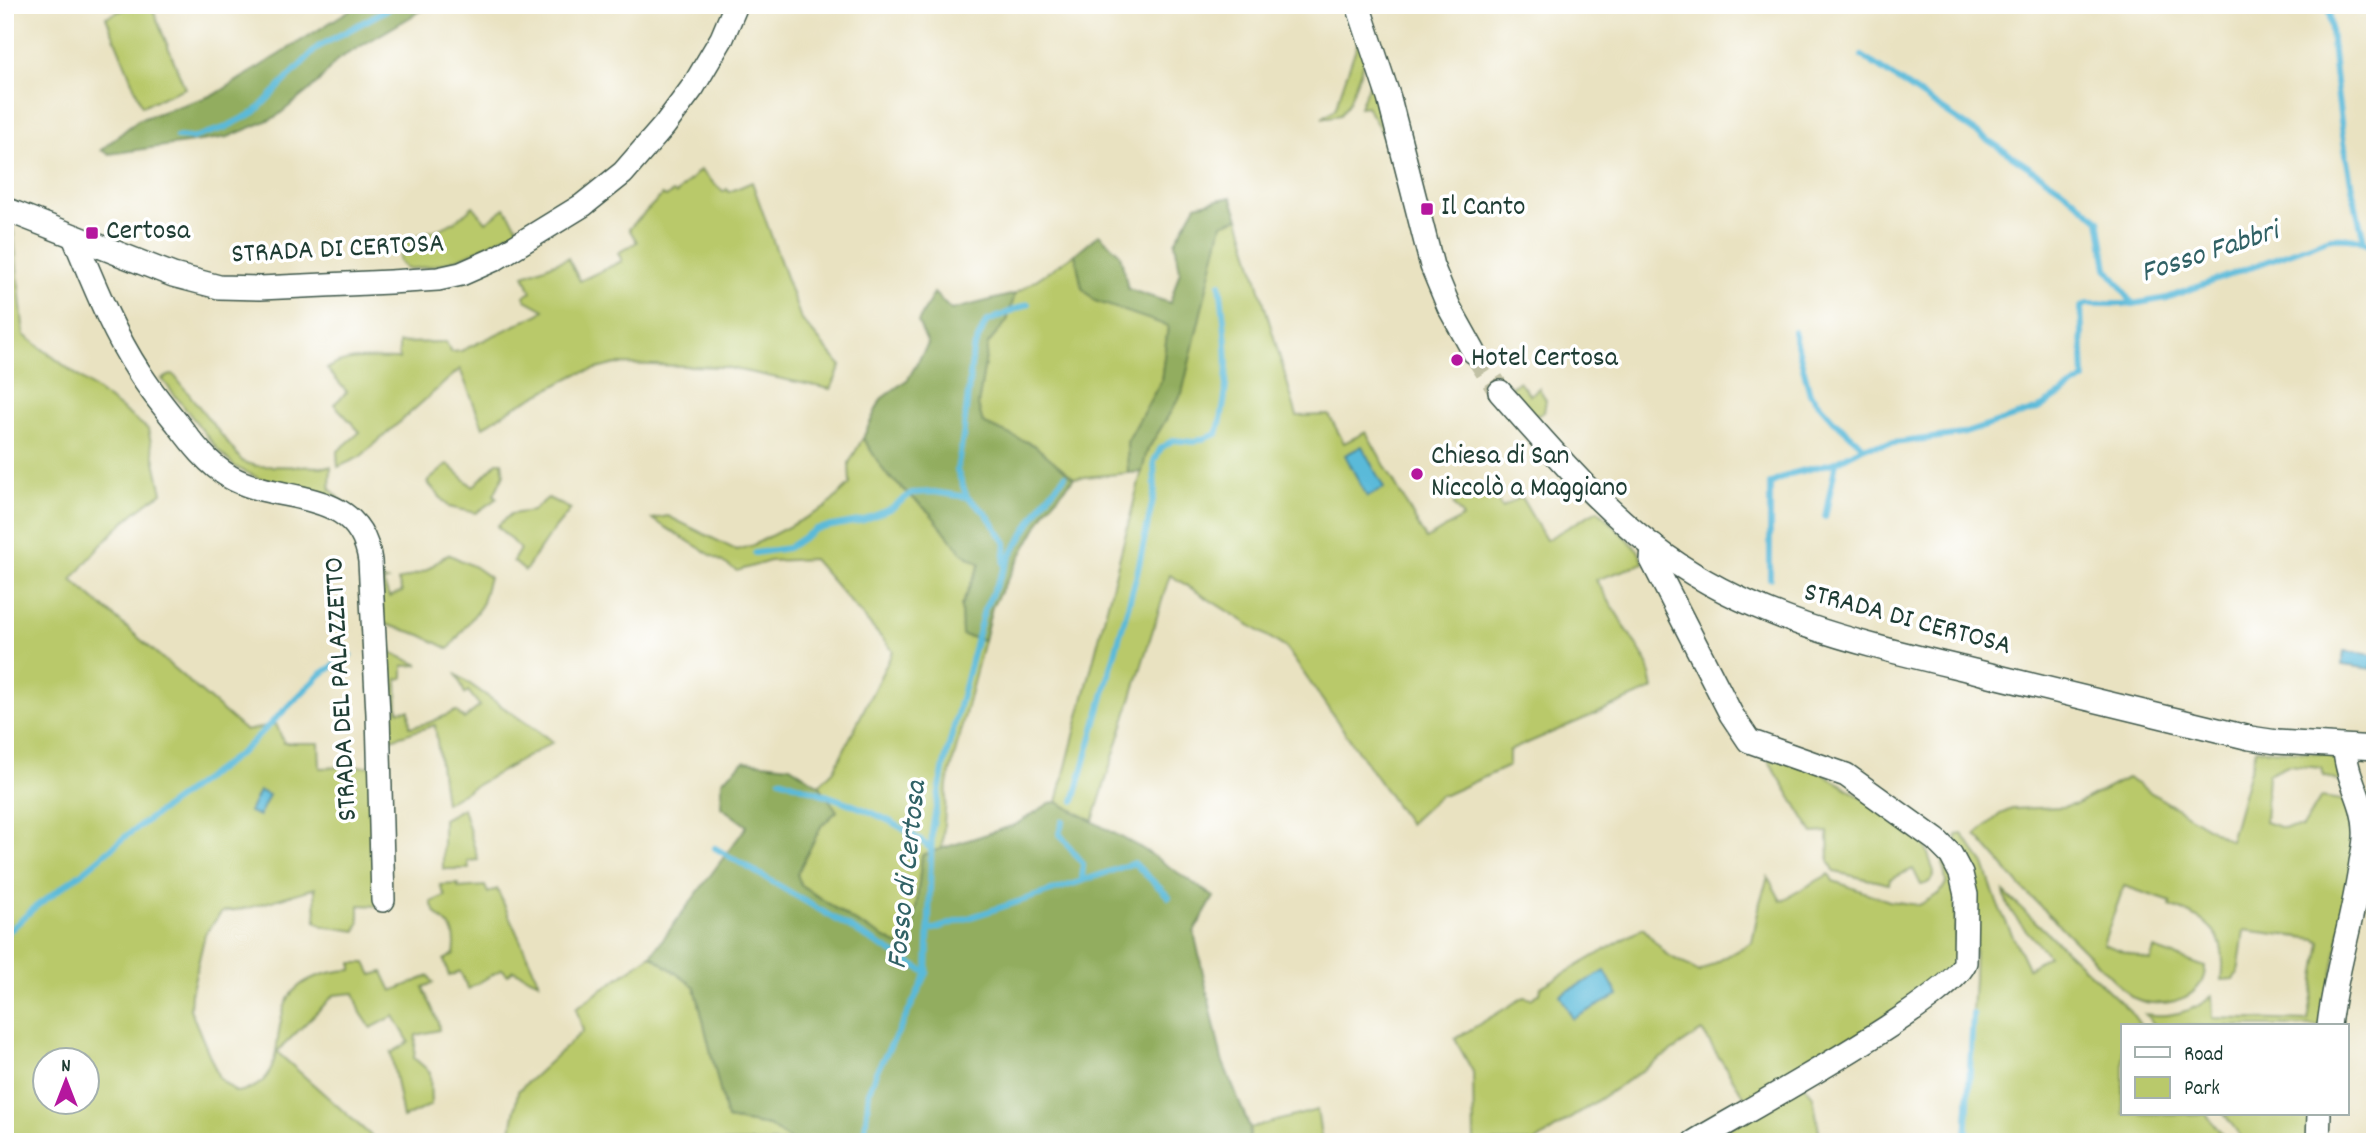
<svg xmlns="http://www.w3.org/2000/svg" width="2380" height="1147" font-family="Dekko,sans-serif">
<style>
.green{fill:#b9c96b;stroke:#6c8350;stroke-width:2;fill-rule:evenodd}
.forest{fill:#92ad5f;stroke:#58754a;stroke-width:2}
.water{fill:#5abad9;stroke:#3c7c86;stroke-width:2}
.lines{fill:none;stroke-linecap:round;stroke-linejoin:round}
.stream{stroke:#5abad9;stroke-width:6}
.minor-tunnel{stroke:#c1c1a5;stroke-width:23;stroke-dasharray:23 11;stroke-linecap:butt}
.minor-casing{stroke:#3d5649;stroke-width:26}
.minor{stroke:#fff;stroke-width:23}
.poi-dot{fill:#b5179e;stroke:#fff;stroke-width:2.5}
.labels{text-anchor:middle;dominant-baseline:central;stroke-width:7;stroke-linejoin:round;paint-order:stroke}
.poi-label{font-size:28px;fill:#1f3d34;stroke:#fff;text-anchor:start}
.street-label{font-size:28px;fill:#1f3d34;stroke:#fff}
.water-label{font-size:30px;font-style:italic;fill:#316266;stroke:#fff}
</style>
<rect width="100%" height="100%" fill="#fff"/>
<filter id="ink" filterUnits="userSpaceOnUse"><feTurbulence type="fractalNoise" baseFrequency=".0143" numOctaves="2"/><feDisplacementMap in="SourceGraphic" scale="14" xChannelSelector="R" yChannelSelector="G"/><feConvolveMatrix kernelMatrix="1 2 1 2 8 2 1 2 1" color-interpolation-filters="sRGB"/></filter>
<filter id="wash" filterUnits="userSpaceOnUse"><feTurbulence type="fractalNoise" baseFrequency=".00686" numOctaves="4" result="noise"/><feDisplacementMap in="SourceGraphic" scale="28" xChannelSelector="R" yChannelSelector="G"/><feGaussianBlur stdDeviation="1.57" result="paint"/><feColorMatrix in="noise" values="0 0 0 0 0 0 0 0 0 0 0 0 0 0 0 0 0 1.4 0 .05"/><feComposite in="paint" operator="in"/></filter>
<g filter="url(#wash)">
<rect width="100%" height="100%" fill="#e9e2c1"/>
<!-- green -->
<g class="green">
<path d="M 134,5 L 151,5 L 185,88 L 142,106 L 106,17 Z"/>
<path d="M 1361,33 L 1366,56 L 1349,102 L 1340,115 L 1322,118 L 1335,109 Z"/>
<path d="M 1373,73 L 1379,92 L 1388,142 L 1366,106 L 1360,107 Z"/>
<path d="M 700,170 L 723,192 L 727,189 L 729,192 L 752,182 L 801,319 L 841,366 L 831,389 L 724,367 L 616,364 L 577,374 L 514,407 L 483,427 L 460,369 L 360,457 L 338,467 L 337,452 L 360,432 L 334,404 L 347,392 L 327,369 C 347,355 375,359 399,359 L 399,343 L 446,342 L 451,352 L 461,351 L 539,314 L 544,310 L 526,300 L 524,296 L 531,292 L 524,275 L 568,258 L 580,281 L 622,261 L 618,253 L 637,242 L 629,229 L 662,195 L 666,197 L 673,192 L 676,194 Z"/>
<path d="M 473,206 L 486,222 L 505,208 L 519,229 C 481,248 450,268 406,269 L 399,261 C 402,229 428,237 450,224 C 459,220 466,212 473,206 Z"/>
<path d="M 1239,218 L 1297,416 L 1329,415 L 1344,443 L 1366,432 L 1426,539 L 1463,517 L 1453,504 L 1487,483 L 1502,508 L 1521,497 L 1546,540 L 1598,510 L 1638,550 L 1644,563 L 1596,580 L 1648,664 L 1653,689 L 1509,751 L 1509,766 L 1445,795 L 1440,795 L 1409,824 L 1286,648 L 1170,575 L 1093,821 L 1057,802 L 1147,451 L 1182,393 L 1222,223 Z"/>
<path d="M 5,223 L 13,229 L 24,335 L 148,429 L 162,493 C 126,515 98,547 72,580 L 246,731 L 276,724 L 284,743 L 319,743 L 320,768 L 372,766 L 378,906 L 359,905 L 359,923 L 356,931 L 323,926 L 316,922 L 315,888 L 248,908 L 222,912 L 205,934 L 191,994 L 190,1009 L 219,1078 L 236,1092 C 289,1086 270,1035 287,1001 C 298,978 328,971 352,970 L 352,963 L 366,963 L 372,975 L 383,972 L 392,991 L 429,976 L 433,983 L 423,987 L 438,1022 L 439,1030 L 416,1035 L 414,1058 L 430,1072 L 431,1105 L 403,1118 L 391,1053 L 409,1042 L 394,1016 L 371,1028 L 361,1013 L 354,993 L 334,995 L 277,1052 L 378,1142 L 5,1142 ZM 46,1060 L 88,1060 L 88,1102 L 46,1102 Z"/>
<path d="M 1075,254 L 1082,288 L 1095,301 L 1168,325 L 1161,381 L 1127,442 L 1128,473 L 1074,478 L 1034,445 L 983,424 L 978,405 L 988,344 L 1007,321 L 1015,294 Z"/>
<path d="M 173,374 L 243,462 L 257,466 L 331,467 L 330,489 L 352,510 L 258,478 L 235,467 L 218,450 L 162,379 Z"/>
<path d="M 1519,381 L 1530,395 L 1539,388 L 1546,400 L 1544,412 L 1539,415 L 1533,415 L 1510,388 Z"/>
<path d="M 863,438 L 886,474 L 930,513 L 962,553 L 980,564 L 961,606 L 962,635 L 984,640 L 947,785 L 942,849 L 922,855 L 913,937 L 901,947 L 852,920 L 801,885 L 797,874 L 821,826 L 837,811 L 819,785 L 834,770 L 893,651 L 813,559 L 770,561 L 737,571 L 652,519 L 668,516 L 736,550 L 751,546 L 825,508 L 850,484 L 849,463 Z"/>
<path d="M 497,462 L 502,462 L 504,474 L 494,495 L 497,498 L 476,513 L 449,507 L 427,482 L 448,464 L 473,487 Z"/>
<path d="M 548,498 L 571,509 L 548,537 L 525,571 L 513,561 L 520,549 L 497,526 L 511,514 L 532,511 Z"/>
<path d="M 448,554 L 475,567 L 489,577 L 481,606 L 449,649 L 421,635 L 381,623 L 378,578 L 387,581 L 383,582 L 389,597 L 402,592 L 398,581 L 425,571 Z"/>
<path d="M 383,649 L 419,665 L 403,666 L 403,678 L 397,679 L 398,711 L 409,710 L 410,727 L 428,723 L 456,711 L 464,719 L 480,706 L 468,691 L 465,694 L 457,675 L 553,742 L 445,803 L 435,725 L 388,740 Z"/>
<path d="M 2256,749 L 2329,754 L 2338,761 L 2344,783 L 2324,776 L 2322,768 L 2288,765 L 2268,774 L 2265,822 L 2283,828 L 2303,827 L 2321,797 L 2348,801 L 2358,836 L 2323,1026 L 2155,1026 L 2145,1014 C 2169,1018 2194,1012 2212,996 L 2213,1018 L 2308,1021 L 2321,942 L 2316,939 L 2244,930 L 2238,973 L 2233,979 L 2222,980 C 2228,933 2211,921 2170,906 L 2171,902 L 2124,886 L 2103,944 L 2150,961 L 2154,949 L 2205,967 C 2205,994 2176,1005 2152,1003 C 2145,1003 2138,999 2131,997 L 2021,887 L 1976,835 L 2000,814 L 2012,809 L 2062,807 L 2077,804 L 2127,778 L 2230,841 Z"/>
<path d="M 1764,753 L 1821,772 L 1922,836 L 1934,872 C 1933,880 1929,884 1921,885 L 1913,869 L 1890,879 L 1889,884 L 1835,872 L 1829,861 L 1828,832 L 1813,833 Z"/>
<path d="M 463,808 L 478,860 L 468,861 L 469,869 L 443,869 L 443,819 Z"/>
<path d="M 1962,834 L 1984,864 L 1997,903 L 2028,968 L 2048,956 C 2034,935 2008,918 2004,892 L 2130,1011 L 2141,1026 L 2123,1026 L 2123,1114 L 2206,1114 L 2228,1142 L 1964,1142 L 1974,979 L 1975,909 L 1955,846 L 1957,835 Z"/>
<path d="M 1942,855 L 1955,874 L 1956,967 L 1894,1015 L 1684,1142 L 1676,1142 L 1746,1099 L 1702,1031 L 1535,1142 L 1474,1142 L 1473,1072 L 1455,1039 L 1524,997 L 1531,999 L 1540,993 L 1541,987 L 1643,928 L 1666,954 L 1699,972 L 1752,942 L 1760,902 L 1768,877 L 1781,901 L 1829,874 L 1833,881 L 1889,901 L 1919,905 L 1940,893 L 1946,883 Z"/>
<path d="M 458,884 L 458,888 L 485,886 L 488,893 L 497,889 L 539,982 L 513,970 L 508,975 L 502,969 L 468,989 L 460,971 L 449,976 L 444,960 L 454,954 C 460,919 437,926 431,902 L 445,896 L 440,885 Z"/>
<path d="M 651,955 L 695,987 L 727,1119 L 769,1126 L 793,1142 L 509,1142 L 518,1091 L 583,1031 L 576,1008 Z"/>
<path d="M 1803,1083 L 1813,1096 L 1821,1142 L 1706,1142 Z"/>
<path d="M 1317,1110 L 1322,1142 L 1250,1142 L 1250,1128 Z"/>
<path d="M 2224,1114 L 2312,1114 L 2310,1142 L 2245,1142 Z"/>
</g>
<!-- forest -->
<g class="forest">
<path d="M 358,5 L 431,5 L 337,60 L 318,83 L 276,117 L 228,137 L 109,154 L 101,150 L 138,120 L 216,94 Z"/>
<path d="M 1231,197 L 1239,218 L 1222,224 L 1182,393 L 1147,451 L 1142,472 L 1128,473 L 1127,442 L 1161,381 L 1168,326 L 1095,301 L 1082,288 L 1075,254 L 1099,234 L 1120,254 L 1128,289 L 1170,303 L 1180,271 L 1175,242 L 1196,205 Z"/>
<path d="M 934,293 L 951,310 L 1015,294 L 1007,321 L 988,344 L 978,405 L 983,423 L 1034,445 L 1074,478 L 1047,509 L 992,607 L 984,640 L 962,635 L 961,606 L 980,564 L 962,553 L 930,513 L 886,474 L 863,438 L 881,399 L 908,379 L 928,344 L 918,322 Z"/>
<path d="M 744,761 L 790,766 L 819,785 L 837,811 L 821,826 L 797,874 L 801,885 L 852,920 L 900,946 L 913,937 L 922,855 L 1015,825 L 1050,803 L 1057,802 L 1143,849 L 1214,897 L 1194,932 L 1222,1060 L 1250,1128 L 1249,1137 L 1245,1142 L 793,1142 L 769,1126 L 727,1119 L 695,987 L 651,955 L 747,826 L 721,807 L 722,781 Z"/>
</g>
<!-- water -->
<g class="water">
<path d="M 1362,446 L 1384,488 L 1367,497 L 1345,455 Z"/>
<path d="M 2344,651 L 2374,655 L 2372,669 L 2342,665 Z"/>
<path d="M 259,791 L 269,795 L 259,816 L 249,812 Z"/>
<path d="M 1605,971 L 1618,995 L 1573,1019 L 1560,995 Z"/>
</g>
<g class="lines">
<!-- stream -->
<g class="stream">
<path d="M 2329,5 C 2335,85 2344,163 2364,240"/>
<path d="M 1862,56 L 2063,190 L 2099,220 L 2107,268 L 2133,304"/>
<path d="M 177,137 L 192,138 L 224,128 L 255,112 L 318,47 L 395,5"/>
<path d="M 1794,332 L 1810,394 L 1833,420 L 1864,447 L 1962,434 L 2038,409 L 2084,379 L 2081,307 L 2087,304 L 2133,304 L 2167,298 L 2330,238 C 2349,237 2360,237 2375,250"/>
<path d="M 967,497 L 957,470 L 963,437 L 973,350 L 986,322 L 1028,304"/>
<path d="M 1825,517 L 1836,462"/>
<path d="M 755,553 L 788,548 L 816,529 L 864,520 L 892,508 L 912,493 L 934,492 L 967,497 L 986,513 L 1006,543 L 1004,564"/>
<path d="M 1770,578 L 1770,484 L 1790,474 L 1836,462 L 1864,447"/>
<path d="M 780,779 C 831,798 889,812 930,848"/>
<path d="M 1074,801 L 1137,574 L 1155,490 L 1154,461 L 1161,448 L 1173,440 L 1194,442 L 1217,434 C 1233,382 1226,337 1220,284"/>
<path d="M 715,848 L 927,973"/>
<path d="M 1082,881 L 1134,863 L 1169,897"/>
<path d="M 928,931 L 1082,881 L 1083,864 L 1059,833 L 1063,821"/>
<path d="M 5,935 L 34,908 L 83,872 L 126,836 L 243,751 L 321,674 L 350,655"/>
<path d="M 861,1142 L 865,1130 L 869,1091 L 876,1072 L 902,1025 L 927,973 L 932,830 L 944,765 L 984,610 L 1012,553 L 1044,501 L 1065,476"/>
<path d="M 1966,1142 L 1973,1014"/>
</g>
</g>
</g>
<g filter="url(#ink)">
<g class="lines">
<!-- minor-tunnel -->
<path class="minor-tunnel" d="M 1474,352 L 1500,392"/>
<defs>
<g id="minor">
<path d="M 1358,5 L 1389,98 L 1432,266 L 1449,307 L 1474,352"/>
<path d="M 5,209 L 173,275 L 219,287 L 260,288 L 390,282 L 438,279 L 461,274 L 495,259 L 583,205 L 623,173 L 664,126 L 693,87 L 722,38 L 736,5"/>
<path d="M 74,237 C 93,282 112,331 139,372 C 150,390 164,407 177,423 C 192,443 208,464 230,477 C 278,505 360,485 370,561 L 378,714 L 383,900"/>
<path d="M 1500,392 C 1551,450 1603,511 1666,556 C 1760,623 1872,646 1982,673 C 2072,695 2161,716 2250,738 L 2277,742 L 2375,748"/>
<path d="M 1653,546 L 1652,560 L 1731,714 L 1749,741 L 1846,775 L 1936,840 L 1951,855 L 1961,874 L 1966,895 L 1965,962 C 1954,999 1737,1116 1694,1142"/>
<path d="M 2329,1026 C 2335,971 2354,918 2361,862 C 2363,852 2366,841 2365,830 C 2365,801 2345,777 2345,747"/>
<path d="M 2318,1142 L 2319,1114"/>
</g>
</defs>
<!-- minor casing -->
<use href="#minor" class="minor-casing"/>
<!-- minor -->
<use href="#minor" class="minor"/>
</g>
</g>
<!-- markers -->
<g class="poi-dot">
<rect x="1420" y="202" width="14" height="14" rx="3.5"/>
<rect x="85" y="226" width="14" height="14" rx="3.5"/>
<circle cx="1457" cy="360" r="7"/>
<circle cx="1417" cy="474" r="7"/>
</g>
<g class="labels">
<!-- poi labels -->
<g class="poi-label">
<text x="1441" y="209">Il Canto</text>
<text x="106" y="233">Certosa</text>
<text x="1471" y="360">Hotel Certosa</text>
<text x="1431" y="458">Chiesa di San<tspan x="1431" dy="32">Niccolò a Maggiano</tspan></text>
</g>
<!-- street labels -->
<g class="street-label">
<text transform="translate(338 251) rotate(-3)">STRADA DI CERTOSA</text>
<text transform="translate(1907 621) rotate(15)">STRADA DI CERTOSA</text>
<text transform="translate(343 689) rotate(-93)">STRADA DEL PALAZZETTO</text>
</g>
<!-- water labels -->
<g class="water-label">
<text transform="translate(2210 254) rotate(-18)">Fosso Fabbri</text>
<text transform="translate(909 875) rotate(-84)">Fosso di Certosa</text>
</g>
</g>
<!-- margin -->
<rect width="2380" height="1147" fill="none" stroke="#fff" stroke-width="28"/>
<!-- legend -->
<rect x="2121" y="1024" width="228" height="91" fill="#ffffff" stroke="#a5b1ae" stroke-width="2"/>
<rect x="2135" y="1047" width="35" height="10" fill="#ffffff" stroke="#a5b1ae" stroke-width="2"/>
<text x="2184" y="1060" font-size="21" fill="#1f3d34">Road</text>
<rect x="2135" y="1077" width="35" height="21" fill="#b9c96b" stroke="#a5b1ae" stroke-width="2"/>
<text x="2184" y="1094" font-size="21" fill="#1f3d34">Park</text>
<!-- north arrow -->
<g transform="translate(66 1081)"><circle r="33" fill="#ffffff" stroke="#a5b1ae" stroke-width="2"/>
<path d="M0-5L12 26L0 18L-12 26Z" fill="#b5179e"/>
<text y="-10" font-size="19" font-weight="bold" text-anchor="middle" fill="#1f3d34">N</text>
</g>
</svg>
